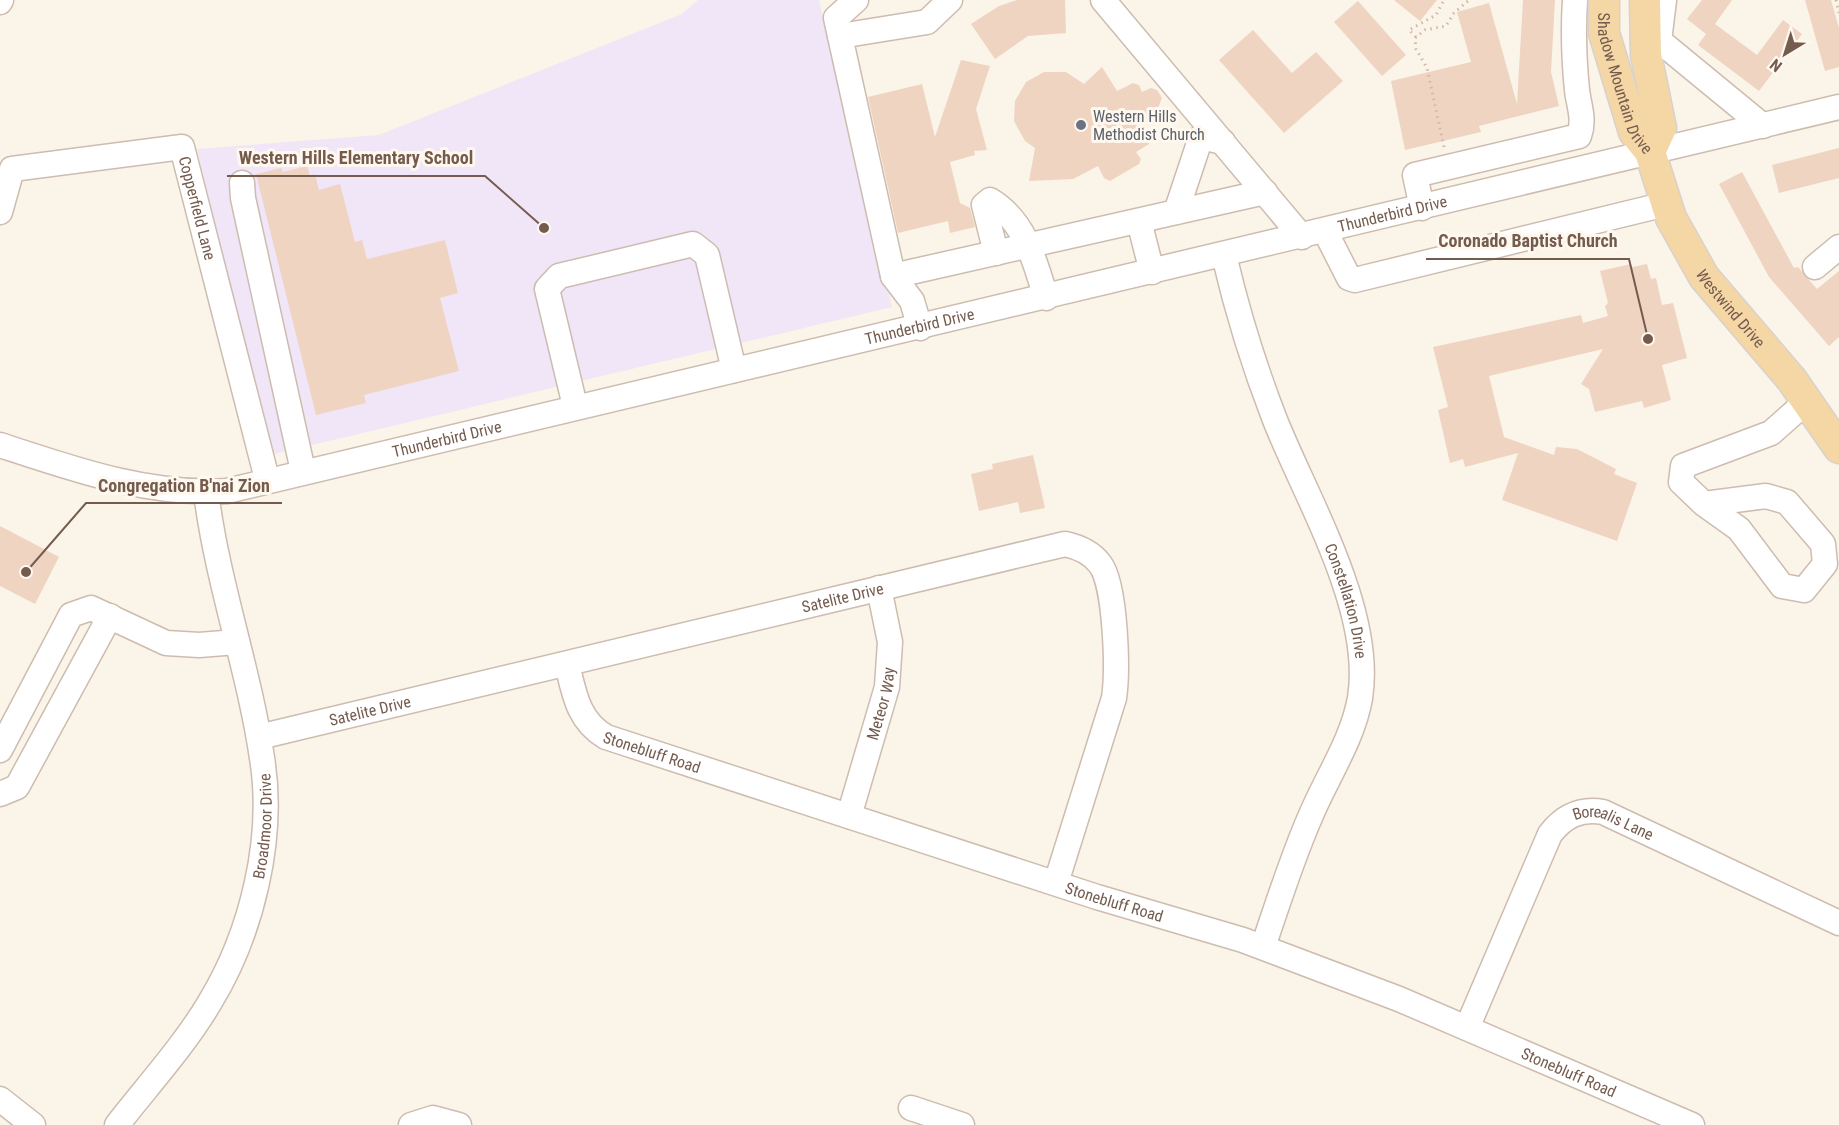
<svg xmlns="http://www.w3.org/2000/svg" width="1839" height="1125" font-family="'Roboto Condensed',sans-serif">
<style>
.education{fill:#f1e5f8}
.building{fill:#efd4c2}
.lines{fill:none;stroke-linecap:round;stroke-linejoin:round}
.minor-casing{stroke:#cdbcaf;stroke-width:27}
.major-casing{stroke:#d8d1cd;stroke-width:33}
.path{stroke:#d4b7a5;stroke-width:3;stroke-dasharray:1.5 4.5;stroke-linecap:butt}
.minor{stroke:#fff;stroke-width:24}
.major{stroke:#f5d7a6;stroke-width:30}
.worship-dot{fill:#6b7280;stroke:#fef8ef;stroke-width:2}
.labels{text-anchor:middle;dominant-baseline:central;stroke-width:6;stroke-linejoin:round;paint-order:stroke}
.street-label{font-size:16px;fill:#745b4e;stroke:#fef8ef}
.worship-label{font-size:16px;fill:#5b616d;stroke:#fef8ef;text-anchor:start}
.leader{fill:none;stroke:#745b4e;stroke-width:2}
.callout-dot{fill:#745b4e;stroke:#fef8ef;stroke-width:2}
.callout-label{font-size:18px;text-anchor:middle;font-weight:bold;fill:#745b4e;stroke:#fef8ef;stroke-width:6;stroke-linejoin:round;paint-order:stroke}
</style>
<rect width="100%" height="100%" fill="#fbf4e8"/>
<!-- education -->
<path class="education" d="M 698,0 L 819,0 L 892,307 L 270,455 L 197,149 L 379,135 L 682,14 Z"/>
<!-- building -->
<g class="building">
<path d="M 1017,0 L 1065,0 L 1066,33 L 1028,36 L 995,59 L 971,24 L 999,6 Z"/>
<path d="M 1394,0 L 1437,0 L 1420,21 Z"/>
<path d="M 1523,0 L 1555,0 L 1551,72 L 1559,106 L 1479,126 L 1481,132 L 1405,150 L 1391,81 L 1471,62 L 1457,12 L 1489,3 L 1517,104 Z"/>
<path d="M 1702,0 L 1732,0 L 1715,24 L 1757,55 L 1783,20 L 1802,34 L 1759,91 L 1698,45 L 1706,34 L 1687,19 Z"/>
<path d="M 1805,0 L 1831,0 L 1839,28 L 1839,67 L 1825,71 Z"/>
<path d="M 1358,1 L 1406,55 L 1382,76 L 1334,22 Z"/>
<path d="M 1253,30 L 1292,73 L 1316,52 L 1343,81 L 1284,133 L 1219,60 Z"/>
<path d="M 961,60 L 990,66 L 976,109 L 987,150 L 974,151 L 975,155 L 950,162 L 960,203 L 970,208 L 975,227 L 950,233 L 948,221 L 898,233 L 868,97 L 922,84 L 935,137 Z"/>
<path d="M 1102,67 L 1117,91 L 1133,83 L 1139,85 L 1142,92 L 1151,88 L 1157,90 L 1162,98 L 1153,120 L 1144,124 L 1151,137 L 1149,144 L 1136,152 L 1141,159 L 1139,164 L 1110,181 L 1104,178 L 1098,166 L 1073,179 L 1029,181 L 1035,148 L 1025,141 L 1014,121 L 1015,101 L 1026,82 L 1044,72 L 1066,72 L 1084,84 Z"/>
<path d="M 1839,148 L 1839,178 L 1779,193 L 1772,165 Z"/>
<path d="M 307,166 L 310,176 L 315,174 L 319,190 L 340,184 L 355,242 L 362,240 L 367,259 L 445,240 L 458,293 L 440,298 L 459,371 L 364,395 L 366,403 L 316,415 L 256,174 L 281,168 L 283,172 Z"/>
<path d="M 1742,172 L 1794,268 L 1798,267 L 1817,289 L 1839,271 L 1839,337 L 1829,346 L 1769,277 L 1719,184 Z"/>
<path d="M 1631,264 L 1632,267 L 1647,264 L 1651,279 L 1656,278 L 1662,305 L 1673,303 L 1687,358 L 1662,365 L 1671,400 L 1644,408 L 1642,401 L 1595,412 L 1589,389 L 1581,384 L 1603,349 L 1489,376 L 1504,437 L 1554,455 L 1556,447 L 1577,449 L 1616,469 L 1614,474 L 1637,483 L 1617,541 L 1502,500 L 1518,453 L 1465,467 L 1463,459 L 1450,463 L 1438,410 L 1448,407 L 1433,347 L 1581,315 L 1583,323 L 1608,316 L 1605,306 L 1608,303 L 1600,271 Z"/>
<path d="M 1033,455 L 1045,508 L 1020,513 L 1018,502 L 979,511 L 971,474 L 993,469 L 992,464 Z"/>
<path d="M 0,526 L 59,557 L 35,604 L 0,586 Z"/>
</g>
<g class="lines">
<defs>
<g id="minor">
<path d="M 856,0 L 836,18 L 893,276 L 912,301 L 920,328"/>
<path d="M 1103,0 L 1302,237"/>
<path d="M 0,2 L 1,0"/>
<path d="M 1645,29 L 1763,126"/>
<path d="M 840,36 L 927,22 L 950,0"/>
<path d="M 1659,41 L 1664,0"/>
<path d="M 242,183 L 243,198 L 303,471"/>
<path d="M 1422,208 L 1415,175 L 1579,136 C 1585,119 1579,107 1577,90 C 1574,60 1573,30 1575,0"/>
<path id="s1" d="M 0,212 L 12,169 L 182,147 L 267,479"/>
<path d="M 1176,212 L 1201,137 L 1223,142"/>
<path d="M 1139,221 L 1152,272"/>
<path d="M 1325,231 L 1349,278 L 1355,280 L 1666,204"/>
<path d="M 996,253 L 984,205 L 990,200 C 1025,221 1035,261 1046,298"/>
<path id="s2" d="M 1224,255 C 1237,311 1254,366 1275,420 C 1307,500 1374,611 1360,698 C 1353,739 1327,777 1311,815 C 1292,858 1278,903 1263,947"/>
<path d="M 1815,267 L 1839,247"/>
<path d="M 893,276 L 1265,192"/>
<path d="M 575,406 L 547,289 L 559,276 L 693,244 L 707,255 L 734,370"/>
<path id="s3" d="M 0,445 C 73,469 149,496 227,491 L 1839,107"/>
<path d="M 1704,504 L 1766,496 L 1787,502 L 1823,544 L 1825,564 L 1804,590 L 1782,586 L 1739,529 L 1704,504 L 1681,482 L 1683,466 L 1771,433 L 1807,401"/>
<path id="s4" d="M 567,664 C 574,693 578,721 606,737 L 1097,897 L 1243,940 L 1399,999 L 1692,1125"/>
<path id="s5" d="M 259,737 L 1065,544 C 1079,547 1091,552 1100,564 C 1116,585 1118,671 1114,698 L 1056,883"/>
<path d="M 0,750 L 71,615 L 91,608 L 166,643 L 199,645 L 237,642"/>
<path d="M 0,794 L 17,787 L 110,616"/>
<path id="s6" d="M 849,816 L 887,687 L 890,642 L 879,588"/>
<path id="s7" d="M 1467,1028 L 1550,834 C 1564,816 1580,808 1603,812 L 1839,923"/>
<path d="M 0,1099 L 33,1125"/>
<path d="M 911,1108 L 962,1125"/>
<path id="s8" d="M 117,1125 C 148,1085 184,1046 210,1002 C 252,933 275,838 262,758 C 249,669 217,582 206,492"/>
<path d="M 411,1125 L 433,1118 L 459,1125"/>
</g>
<g id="major">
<path id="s9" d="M 1604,0 L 1604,33 L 1634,132 L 1650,152 L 1671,218 L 1704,277 L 1792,380 L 1839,448"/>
<path d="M 1645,0 L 1646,55 L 1661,128 L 1650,152"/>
</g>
</defs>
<!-- minor casing -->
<use href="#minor" class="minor-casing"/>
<!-- major casing -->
<use href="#major" class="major-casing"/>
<!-- path -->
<g class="path">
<path d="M 1836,0 L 1839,13"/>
<path d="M 1416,37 L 1409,30 L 1436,15 L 1444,0"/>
<path d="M 1444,147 L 1427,68 L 1416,49 L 1415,38 L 1425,30 L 1446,26 L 1454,13 L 1469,0"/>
</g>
<!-- minor -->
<use href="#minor" class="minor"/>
<!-- major -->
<use href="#major" class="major"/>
</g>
<!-- markers -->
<circle class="worship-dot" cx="1081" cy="125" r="6"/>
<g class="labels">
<!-- street labels -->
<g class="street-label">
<text stroke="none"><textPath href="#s9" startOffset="87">Shadow Mountain Drive</textPath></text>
<text stroke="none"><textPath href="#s1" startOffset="279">Copperfield Lane</textPath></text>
<text stroke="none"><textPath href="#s3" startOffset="1431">Thunderbird Drive</textPath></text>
<text stroke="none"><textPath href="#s9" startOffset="340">Westwind Drive</textPath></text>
<text stroke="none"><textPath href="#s3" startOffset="945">Thunderbird Drive</textPath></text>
<text stroke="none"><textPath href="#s3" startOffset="459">Thunderbird Drive</textPath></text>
<text stroke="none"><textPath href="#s5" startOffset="600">Satelite Drive</textPath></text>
<text stroke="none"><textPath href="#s2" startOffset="368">Constellation Drive</textPath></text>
<text stroke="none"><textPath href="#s6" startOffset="117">Meteor Way</textPath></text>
<text stroke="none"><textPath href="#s5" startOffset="114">Satelite Drive</textPath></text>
<text stroke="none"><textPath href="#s4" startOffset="134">Stonebluff Road</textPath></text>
<text stroke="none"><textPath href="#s8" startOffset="340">Broadmoor Drive</textPath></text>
<text stroke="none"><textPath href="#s7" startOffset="284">Borealis Lane</textPath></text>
<text stroke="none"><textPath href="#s4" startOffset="620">Stonebluff Road</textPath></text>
<text stroke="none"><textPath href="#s4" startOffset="1106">Stonebluff Road</textPath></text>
</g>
<!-- worship labels -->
<g class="worship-label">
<text x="1093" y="116">Western Hills<tspan x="1093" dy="18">Methodist Church</tspan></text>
</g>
</g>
<!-- callouts -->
<path class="leader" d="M544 228L485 176H227M1648 339L1629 259H1426M26 572L86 503H282"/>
<g class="callout-dot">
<circle cx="544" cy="228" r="6"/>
<circle cx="1648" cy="339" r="6"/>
<circle cx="26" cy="572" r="6"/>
</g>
<g class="callout-label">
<text x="356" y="164">Western Hills Elementary School</text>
<text x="1528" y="247">Coronado Baptist Church</text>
<text x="184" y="492">Congregation B'nai Zion</text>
</g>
<!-- north arrow -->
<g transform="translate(1785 54) rotate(218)" stroke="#fef8ef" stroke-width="4.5" paint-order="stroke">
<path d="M0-4.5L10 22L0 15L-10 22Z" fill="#745b4e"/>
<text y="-9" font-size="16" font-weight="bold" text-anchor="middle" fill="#745b4e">N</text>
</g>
</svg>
